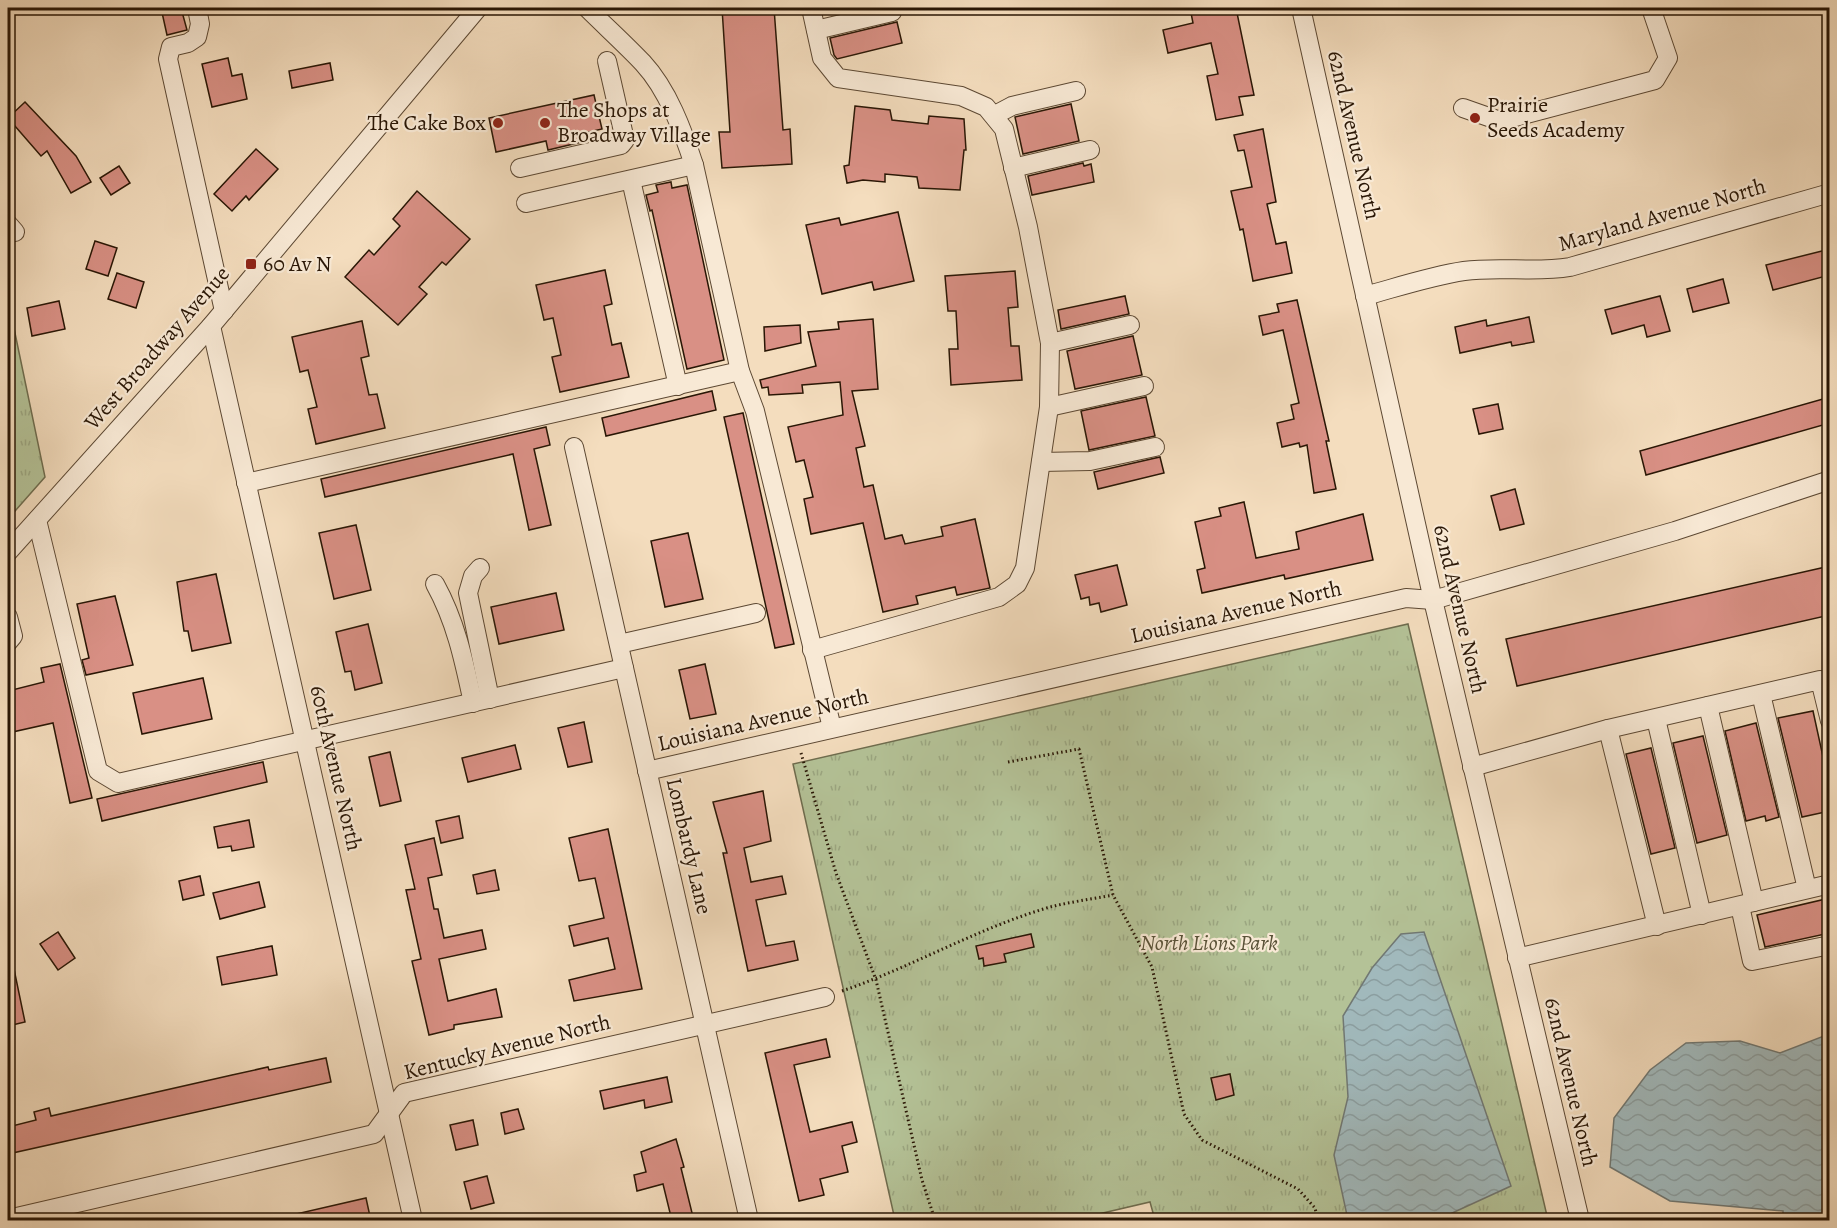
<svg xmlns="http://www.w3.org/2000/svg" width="1837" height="1228" font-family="Alegreya,serif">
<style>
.park{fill:url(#park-tufts);stroke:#6e6c4e;stroke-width:1.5}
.water{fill:url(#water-waves);stroke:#717873;stroke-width:1.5}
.building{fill:#d99085;stroke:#291605;stroke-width:1.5}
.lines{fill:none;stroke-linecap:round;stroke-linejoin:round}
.minor-casing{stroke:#5c4833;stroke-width:20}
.path{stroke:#291605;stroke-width:3;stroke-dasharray:1.5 3;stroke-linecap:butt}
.minor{stroke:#f8e9d5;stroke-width:18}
.poi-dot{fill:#8f2418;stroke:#f8e9d5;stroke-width:2}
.labels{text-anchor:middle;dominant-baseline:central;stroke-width:4.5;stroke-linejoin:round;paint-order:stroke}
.poi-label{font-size:22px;fill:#291605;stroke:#f8e9d5;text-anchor:start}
.street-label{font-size:22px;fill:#291605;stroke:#f8e9d5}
.park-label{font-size:22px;font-style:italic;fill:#5a5238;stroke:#f8e9d5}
</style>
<defs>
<pattern id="park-tufts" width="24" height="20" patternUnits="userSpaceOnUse" patternTransform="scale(1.5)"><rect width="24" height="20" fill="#b4c297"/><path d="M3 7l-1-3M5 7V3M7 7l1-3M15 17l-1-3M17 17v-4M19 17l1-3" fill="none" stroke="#9ba681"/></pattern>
<pattern id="water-waves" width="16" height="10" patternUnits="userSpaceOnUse" patternTransform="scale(1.5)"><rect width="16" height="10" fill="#a1b9bc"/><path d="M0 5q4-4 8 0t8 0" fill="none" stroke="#8b9ea0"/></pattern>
</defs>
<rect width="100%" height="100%" fill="#f4ddbe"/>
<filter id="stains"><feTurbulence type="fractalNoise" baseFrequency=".00333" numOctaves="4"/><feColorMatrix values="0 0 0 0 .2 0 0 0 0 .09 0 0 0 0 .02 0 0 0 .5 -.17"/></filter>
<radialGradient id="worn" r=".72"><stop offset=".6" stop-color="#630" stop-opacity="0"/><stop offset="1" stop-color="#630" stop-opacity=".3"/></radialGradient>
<!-- park -->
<g class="park">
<path d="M 8,309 L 10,309 L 45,477 L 8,519 Z"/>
<path d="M 1408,624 L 1548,1220 L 1155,1220 L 1150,1202 L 1073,1220 L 895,1220 L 793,764 Z"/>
</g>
<!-- water -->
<g class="water">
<path d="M 1424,932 L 1511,1186 L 1437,1220 L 1348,1220 L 1334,1155 L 1348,1097 L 1343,1016 L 1372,968 L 1401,934 Z"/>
<path d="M 1829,1034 L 1829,1220 L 1783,1220 L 1783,1211 L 1670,1201 L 1610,1167 L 1614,1118 L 1650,1070 L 1686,1043 L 1740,1041 L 1780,1053 Z"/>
</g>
<!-- building -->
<g class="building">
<path d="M 161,8 L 181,8 L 187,30 L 167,35 Z"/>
<path d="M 722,8 L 774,8 L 783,130 L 790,129 L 792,164 L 722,168 L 719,132 L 730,132 Z"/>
<path d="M 1190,8 L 1236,8 L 1254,95 L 1239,97 L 1243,115 L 1216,120 L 1207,76 L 1218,74 L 1211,43 L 1168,53 L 1163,30 L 1193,23 Z"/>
<path d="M 897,22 L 902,43 L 837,59 L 834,55 L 830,38 Z"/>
<path d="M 228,58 L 232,76 L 242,74 L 247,99 L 212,107 L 202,64 Z"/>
<path d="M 330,63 L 333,80 L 292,88 L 289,71 Z"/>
<path d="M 594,95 L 602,129 L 580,134 L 582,142 L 548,150 L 546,141 L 496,152 L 489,118 Z"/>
<path d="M 25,102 L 76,156 L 91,182 L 71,193 L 47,151 L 41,156 L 8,118 Z"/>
<path d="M 1071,104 L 1079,141 L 1023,154 L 1015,117 Z"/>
<path d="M 855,106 L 890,110 L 892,120 L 928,124 L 929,116 L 964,119 L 966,150 L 964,150 L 960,190 L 919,188 L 917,177 L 885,174 L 885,182 L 863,180 L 847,183 L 844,166 L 849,165 Z"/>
<path d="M 1263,129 L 1276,202 L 1267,204 L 1276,244 L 1286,242 L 1292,273 L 1253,281 L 1243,229 L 1240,230 L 1231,191 L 1252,187 L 1244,150 L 1238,151 L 1234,135 Z"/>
<path d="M 256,149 L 278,169 L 249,200 L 246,196 L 232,211 L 214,194 Z"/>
<path d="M 1083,163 L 1084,166 L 1091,164 L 1094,182 L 1032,195 L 1028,176 Z"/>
<path d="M 119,166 L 130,183 L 111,195 L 100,178 Z"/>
<path d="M 671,182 L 672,188 L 687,185 L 724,360 L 687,369 L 652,210 L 650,211 L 646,195 L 658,192 L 656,185 Z"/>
<path d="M 417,191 L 470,239 L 446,265 L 442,262 L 419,287 L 427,294 L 398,325 L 345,277 L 369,250 L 374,255 L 400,226 L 393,219 Z"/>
<path d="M 898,212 L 914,281 L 874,290 L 872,282 L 822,294 L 806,225 L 839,218 L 841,225 Z"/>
<path d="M 95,241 L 117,248 L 108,276 L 86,269 Z"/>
<path d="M 1830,249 L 1830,275 L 1773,290 L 1766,265 Z"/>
<path d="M 605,270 L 612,304 L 604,306 L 612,345 L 621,343 L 629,377 L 560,392 L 552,357 L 561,355 L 553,318 L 544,320 L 536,285 Z"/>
<path d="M 1015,271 L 1018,307 L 1008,308 L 1011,346 L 1019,346 L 1022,380 L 951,385 L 949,349 L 958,349 L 956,311 L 948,311 L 945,276 Z"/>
<path d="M 117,273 L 144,282 L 136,308 L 108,299 Z"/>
<path d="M 1723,279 L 1729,303 L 1693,312 L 1687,289 Z"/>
<path d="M 1125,296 L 1129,314 L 1061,329 L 1058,310 Z"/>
<path d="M 1660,296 L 1670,331 L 1647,337 L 1644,325 L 1612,334 L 1605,310 Z"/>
<path d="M 1297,300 L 1329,441 L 1326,441 L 1336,489 L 1314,493 L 1307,445 L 1300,447 L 1299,443 L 1282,447 L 1277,423 L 1294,419 L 1291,405 L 1299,403 L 1283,330 L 1263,335 L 1259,316 L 1279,312 L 1277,304 Z"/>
<path d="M 59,301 L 65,329 L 32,336 L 27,308 Z"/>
<path d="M 1529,317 L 1534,342 L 1512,346 L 1511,342 L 1460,353 L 1455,327 L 1486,320 L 1487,326 Z"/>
<path d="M 873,319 L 878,389 L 852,391 L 865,446 L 856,448 L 864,487 L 873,485 L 885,539 L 902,535 L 905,544 L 943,536 L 941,527 L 975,519 L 990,588 L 957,595 L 955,587 L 916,596 L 918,604 L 883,612 L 863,523 L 811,534 L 804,499 L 813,497 L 804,460 L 796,462 L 788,427 L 843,415 L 840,382 L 802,385 L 803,393 L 769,395 L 768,387 L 762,388 L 760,380 L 816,366 L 808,332 L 839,329 L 838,322 Z"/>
<path d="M 362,321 L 369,356 L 361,358 L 369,395 L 377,394 L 385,428 L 316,444 L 308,409 L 317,407 L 308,370 L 300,372 L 292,337 Z"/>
<path d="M 800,325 L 801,343 L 765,351 L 764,327 Z"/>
<path d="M 1133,336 L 1142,375 L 1075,389 L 1067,351 Z"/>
<path d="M 712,391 L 716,410 L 606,436 L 602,418 Z"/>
<path d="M 1146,397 L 1155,436 L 1089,450 L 1081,411 Z"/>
<path d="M 1830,397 L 1830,423 L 1646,475 L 1640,451 Z"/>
<path d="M 1498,404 L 1503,429 L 1479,434 L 1473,409 Z"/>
<path d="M 743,413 L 794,644 L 775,648 L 724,417 Z"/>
<path d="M 546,427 L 550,445 L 534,449 L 551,525 L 529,530 L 513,454 L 325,497 L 321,479 Z"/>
<path d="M 1160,457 L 1164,473 L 1098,489 L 1094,472 Z"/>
<path d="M 1515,489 L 1524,524 L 1500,530 L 1491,496 Z"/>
<path d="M 1244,502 L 1256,558 L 1299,549 L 1296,532 L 1363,514 L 1373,560 L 1285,579 L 1284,575 L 1202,593 L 1197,570 L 1205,568 L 1195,522 L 1221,516 L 1219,508 Z"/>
<path d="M 356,525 L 371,590 L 334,599 L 319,533 Z"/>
<path d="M 688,533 L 703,599 L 665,607 L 651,541 Z"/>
<path d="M 1117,565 L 1127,605 L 1101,612 L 1099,603 L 1090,605 L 1089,597 L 1081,599 L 1075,575 Z"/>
<path d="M 1830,566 L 1830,615 L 1517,686 L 1506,639 Z"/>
<path d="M 216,574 L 231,643 L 192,651 L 188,631 L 184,631 L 177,582 Z"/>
<path d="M 556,593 L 564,630 L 499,644 L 491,607 Z"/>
<path d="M 115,596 L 133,665 L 86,675 L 82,660 L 89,658 L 77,604 Z"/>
<path d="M 368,624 L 382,683 L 355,690 L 351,671 L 345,672 L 336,632 Z"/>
<path d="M 60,664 L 92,798 L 70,803 L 53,723 L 8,733 L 8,691 L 44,682 L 41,668 Z"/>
<path d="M 705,664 L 716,714 L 690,719 L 679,670 Z"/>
<path d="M 203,678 L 212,719 L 142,734 L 133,693 Z"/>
<path d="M 1813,711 L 1830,789 L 1830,811 L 1802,817 L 1778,718 Z"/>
<path d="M 584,722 L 592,762 L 568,767 L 558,728 Z"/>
<path d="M 1756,723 L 1779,817 L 1766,821 L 1765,816 L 1746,821 L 1725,731 Z"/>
<path d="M 1703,736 L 1727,835 L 1697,843 L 1673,743 Z"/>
<path d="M 515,745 L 521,769 L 468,782 L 462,758 Z"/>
<path d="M 1651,748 L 1675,848 L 1651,854 L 1626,754 Z"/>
<path d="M 390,752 L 401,801 L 380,806 L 369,757 Z"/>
<path d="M 263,762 L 267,782 L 102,821 L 97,799 Z"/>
<path d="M 763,791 L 771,841 L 744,848 L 751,882 L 782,876 L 786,894 L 756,900 L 766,946 L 794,941 L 798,960 L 748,971 L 723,853 L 727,853 L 713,802 Z"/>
<path d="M 459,816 L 463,838 L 441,843 L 436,821 Z"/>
<path d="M 249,820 L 254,847 L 232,851 L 231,846 L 218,848 L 214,827 Z"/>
<path d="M 608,829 L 642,989 L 574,1001 L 569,980 L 615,969 L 608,938 L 574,946 L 569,926 L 604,918 L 595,878 L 579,881 L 569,838 Z"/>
<path d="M 434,838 L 442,875 L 428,878 L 434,909 L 438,909 L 444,938 L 482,930 L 486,949 L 439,959 L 448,1001 L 496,989 L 502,1017 L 454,1025 L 454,1029 L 429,1035 L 412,961 L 421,959 L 406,890 L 415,889 L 405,845 Z"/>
<path d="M 495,870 L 499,890 L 477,894 L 473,875 Z"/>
<path d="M 200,876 L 204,895 L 183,900 L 179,881 Z"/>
<path d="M 259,882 L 265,907 L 220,919 L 213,893 Z"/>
<path d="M 1830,898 L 1830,933 L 1765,947 L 1757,915 Z"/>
<path d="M 58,932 L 75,958 L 58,970 L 40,944 Z"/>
<path d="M 1031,934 L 1034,947 L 1004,954 L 1006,962 L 984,966 L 983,958 L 979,959 L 976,946 Z"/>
<path d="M 272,946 L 277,975 L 222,985 L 217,957 Z"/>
<path d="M 8,969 L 14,969 L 25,1022 L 8,1026 Z"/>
<path d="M 826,1039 L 830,1057 L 794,1065 L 810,1132 L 852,1122 L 857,1142 L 842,1146 L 848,1172 L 820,1179 L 824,1195 L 799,1201 L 765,1053 Z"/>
<path d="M 326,1058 L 331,1082 L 8,1154 L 8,1127 L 36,1120 L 34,1112 L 49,1108 L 51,1116 L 232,1075 L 268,1067 L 269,1070 Z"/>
<path d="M 1230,1074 L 1234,1095 L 1216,1100 L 1211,1078 Z"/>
<path d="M 667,1077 L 672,1102 L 645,1108 L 644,1100 L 604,1109 L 600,1091 Z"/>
<path d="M 518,1109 L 524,1129 L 505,1134 L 501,1113 Z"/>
<path d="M 473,1120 L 478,1145 L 456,1150 L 450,1125 Z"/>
<path d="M 676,1139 L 684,1167 L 681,1168 L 694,1221 L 672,1221 L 663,1184 L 637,1191 L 634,1175 L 646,1172 L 641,1152 Z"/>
<path d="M 487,1176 L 494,1203 L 471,1209 L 464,1182 Z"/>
<path d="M 366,1198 L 371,1221 L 297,1221 L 296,1214 Z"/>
</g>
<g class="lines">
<defs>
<g id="minor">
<path d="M 197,8 L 200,24 L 197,37 L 188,43 L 171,47 L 168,59 L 224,311"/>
<path d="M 587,8 C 605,26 625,44 643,63 C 668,90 683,131 694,165 L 740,371 L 755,411 L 832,728"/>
<path d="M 811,8 L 822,58 L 838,78 L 961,96 L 986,107 L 1004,129 L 1028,227 L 1050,343 L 1049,407 L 1025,568 L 1017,584 L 999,597 L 812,650"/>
<path d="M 1301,8 L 1433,600 L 1580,1220"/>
<path d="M 816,30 L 892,12"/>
<path d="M 1463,108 L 1500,121 L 1655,80 L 1668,58 L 1651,8"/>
<path d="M 995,115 L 1012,106 L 1076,91"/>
<path d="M 520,168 L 621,145 L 625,140 L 607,61"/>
<path d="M 1013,168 L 1090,150"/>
<path d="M 631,180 L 678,386"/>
<path d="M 526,203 L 694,165"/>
<path d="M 8,224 L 15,232"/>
<path d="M 1365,296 C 1398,287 1431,276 1464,271 C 1499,266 1535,273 1570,267 L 1830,193"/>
<path d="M 211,326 L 413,1220"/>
<path d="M 1050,343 L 1130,325"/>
<path d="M 1049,407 L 1144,386"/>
<path d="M 574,447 L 749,1220"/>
<path d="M 1041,462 L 1090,461 L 1155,447"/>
<path d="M 246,483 L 740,371"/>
<path d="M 37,520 L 98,771 L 118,783 L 624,668"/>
<path d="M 8,552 L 211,326 L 478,8"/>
<path d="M 480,568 L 473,576 L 468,593 L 490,699"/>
<path d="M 435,584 C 456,622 464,661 473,703"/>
<path d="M 8,617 L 13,636 L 8,642"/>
<path d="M 619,644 L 756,613"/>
<path d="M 1761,694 L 1807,889"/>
<path d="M 1708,706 L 1754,902"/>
<path d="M 1656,719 L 1702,915"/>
<path d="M 1608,729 L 1657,926"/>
<path d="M 1472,767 L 1608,729 L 1820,680 L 1830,721"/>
<path d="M 647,771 L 1406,598 L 1433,600 L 1675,531 L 1830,480"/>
<path d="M 1740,906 L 1752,961 L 1830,945"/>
<path d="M 1517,958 L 1830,884"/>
<path d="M 8,1219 L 374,1134 L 404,1093 L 825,997"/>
</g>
</defs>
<!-- minor casing -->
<use href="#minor" class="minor-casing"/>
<!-- path -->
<g class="path">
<path d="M 8,441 L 8,461"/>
<path d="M 801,753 L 836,873 L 876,980 L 922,1180 L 935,1220"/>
<path d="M 1008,762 L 1079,749 L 1113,895 L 1152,967 L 1184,1114 L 1202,1140 L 1298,1189 L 1315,1208 L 1318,1220"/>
<path d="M 842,991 C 912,967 978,928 1050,907 C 1070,902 1092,899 1113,895"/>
</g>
<!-- minor -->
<use href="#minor" class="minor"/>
</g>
<!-- markers -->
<g class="poi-dot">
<circle cx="1475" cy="118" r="6"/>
<circle cx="498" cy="123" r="6"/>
<circle cx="545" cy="123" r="6"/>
<rect x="245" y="258" width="12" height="12" rx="3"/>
</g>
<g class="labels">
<!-- poi labels -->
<g class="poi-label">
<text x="1487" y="105">Prairie<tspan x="1487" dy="25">Seeds Academy</tspan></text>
<text x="557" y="110">The Shops at<tspan x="557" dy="25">Broadway Village</tspan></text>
<text x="486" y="123" text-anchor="end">The Cake Box</text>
<text x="263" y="264">60 Av N</text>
</g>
<!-- street labels -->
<g class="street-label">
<text transform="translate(1354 135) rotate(77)">62nd Avenue North</text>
<text transform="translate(1662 215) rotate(-16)">Maryland Avenue North</text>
<text transform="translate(157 348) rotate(-49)">West Broadway Avenue</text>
<text transform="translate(1460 609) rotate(77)">62nd Avenue North</text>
<text transform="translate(1236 612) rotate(-13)">Louisiana Avenue North</text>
<text transform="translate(763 720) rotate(-13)">Louisiana Avenue North</text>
<text transform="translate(336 768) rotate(77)">60th Avenue North</text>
<text transform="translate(689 846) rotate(77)">Lombardy Lane</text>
<text transform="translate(507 1047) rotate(-14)">Kentucky Avenue North</text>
<text transform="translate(1571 1082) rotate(77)">62nd Avenue North</text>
</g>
<!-- park labels -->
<g class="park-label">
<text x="1209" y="943">North Lions Park</text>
</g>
</g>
<!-- margin -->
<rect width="1837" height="1228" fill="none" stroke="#f4ddbe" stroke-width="30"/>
<rect x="9" y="9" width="1819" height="1210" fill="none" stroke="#291605" stroke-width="3"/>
<rect x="15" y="15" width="1807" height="1198" fill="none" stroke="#291605" stroke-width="1.5"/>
<rect width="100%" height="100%" filter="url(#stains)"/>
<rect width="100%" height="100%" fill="url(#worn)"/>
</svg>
